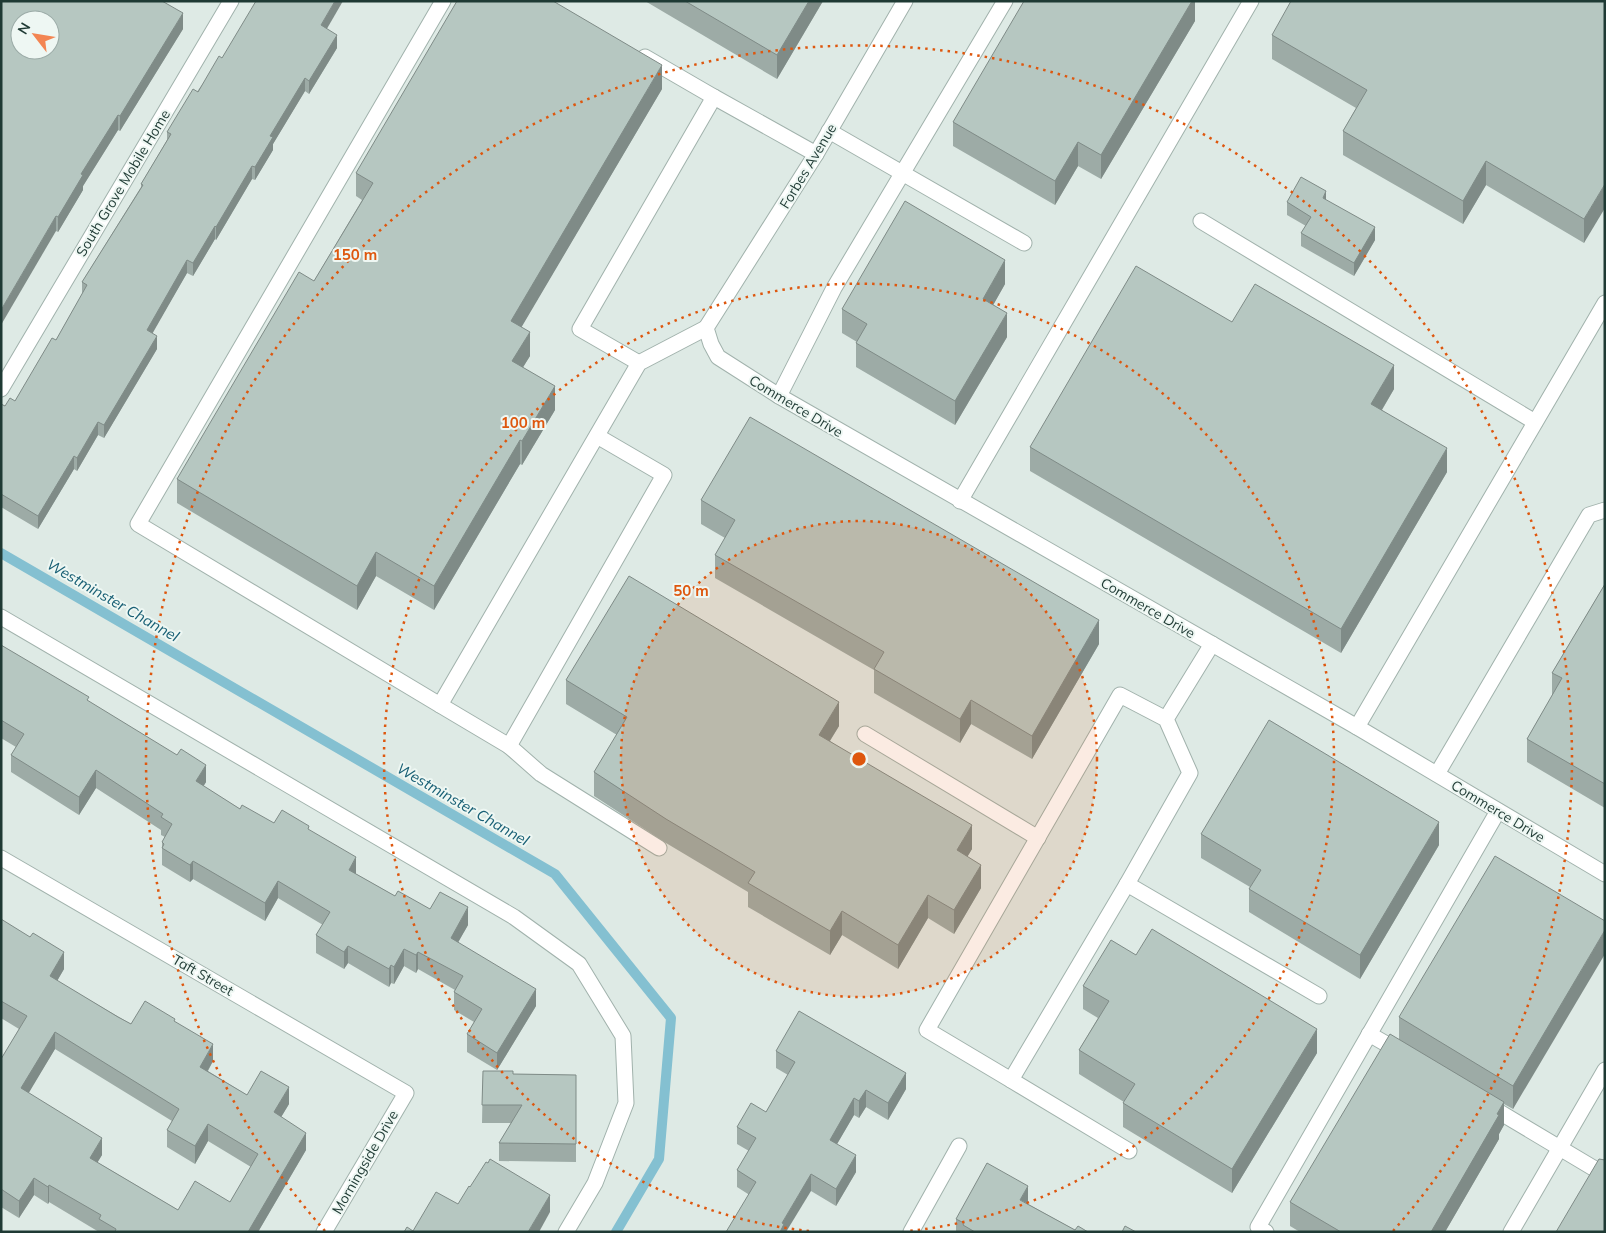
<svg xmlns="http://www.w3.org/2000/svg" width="1606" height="1233" font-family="Mulish,sans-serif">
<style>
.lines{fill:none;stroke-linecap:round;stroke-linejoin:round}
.stream{stroke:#84c0d1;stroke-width:10}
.lane-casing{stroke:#a1b2ac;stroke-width:17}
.street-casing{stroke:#a1b2ac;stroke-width:17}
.lane{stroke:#fff;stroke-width:15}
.street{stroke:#fff;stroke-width:15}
.wall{fill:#9daba6;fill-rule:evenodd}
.shaded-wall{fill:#7f8b87}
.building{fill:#b6c7c1;stroke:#7f8b87;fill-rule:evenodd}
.ring{fill:none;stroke:#de570e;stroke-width:2.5;stroke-dasharray:2.5 5}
.labels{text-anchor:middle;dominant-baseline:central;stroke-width:4;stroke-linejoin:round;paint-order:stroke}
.street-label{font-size:14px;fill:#1f3a34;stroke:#eef7f3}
.water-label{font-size:15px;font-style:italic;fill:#196075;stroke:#eef7f3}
.centre{fill:#de570e;stroke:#eef7f3;stroke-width:2.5}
.ring-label{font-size:15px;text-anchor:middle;font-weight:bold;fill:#de570e;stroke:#eef7f3;stroke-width:4;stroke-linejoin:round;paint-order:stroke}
</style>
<rect width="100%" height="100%" fill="#deeae5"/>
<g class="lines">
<!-- stream -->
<path class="stream" d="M 1,553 L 555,874 L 671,1018 L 659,1159 L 616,1232"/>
<defs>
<g id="lane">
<path d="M 443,1 L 138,524 L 440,705 L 639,363 L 706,328"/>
<path d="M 714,97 L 816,154"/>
<path d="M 829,131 L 1024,243"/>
<path d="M 1201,221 L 1535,422"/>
<path d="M 639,363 L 580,329 L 714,97 L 645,57"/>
<path d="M 1,389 L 231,1"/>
<path d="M 779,396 L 834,288 L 1005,1"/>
<path d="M 960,501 L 1251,1"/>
<path d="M 1,617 L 514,917 L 579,964 L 623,1036 L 626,1103 L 595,1183 L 566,1232"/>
<path d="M 440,705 L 509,746 L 664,475 L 597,436"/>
<path d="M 1166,719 L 1120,695 L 927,1030 L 1011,1080 L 1127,884 L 1190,773 L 1166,719 L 1212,644"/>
<path d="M 1357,727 L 1605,303"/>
<path d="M 865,734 L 1038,838"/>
<path d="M 509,746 L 541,774 L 659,848"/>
<path d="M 1437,774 L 1589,515 L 1605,510"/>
<path d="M 1127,884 L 1319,996"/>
<path d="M 1369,1034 L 1402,1053"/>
<path d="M 1011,1080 L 1129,1151"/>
<path d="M 1486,1104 L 1605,1175"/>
<path d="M 1266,1232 L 1258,1227 L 1498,811"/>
<path d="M 1511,1232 L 1605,1070"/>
</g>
<g id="street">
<path d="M 905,1 L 816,154 L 706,328 L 711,344 L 718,357 L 779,396 L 1357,727 L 1605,874"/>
<path d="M 1,858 L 406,1093 L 324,1232"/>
<path d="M 911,1232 L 959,1146"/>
</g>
</defs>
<!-- lane casing -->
<use href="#lane" class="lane-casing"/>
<!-- street casing -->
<use href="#street" class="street-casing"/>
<!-- lane -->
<use href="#lane" class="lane"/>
<!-- street -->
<use href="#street" class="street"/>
</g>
<!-- wall -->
<g class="wall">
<path d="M 1,1 L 183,29 L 120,131 L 118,130 L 83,186 L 83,190 L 58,232 L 56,231 Z"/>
<path d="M 645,1 L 823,1 L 777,79 Z"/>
<path d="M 1195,1 L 1195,21 L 1101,179 L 1078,166 L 1055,205 L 953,146 L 953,122 Z"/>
<path d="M 1605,1 L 1584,243 L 1486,185 L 1463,224 L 1343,155 L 1343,131 L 1356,108 L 1272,59 L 1272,35 Z"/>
<path d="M 326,29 L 337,48 L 309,94 L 305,91 L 273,144 L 273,150 L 255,180 L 252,179 L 216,240 L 215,239 L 193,276 L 187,273 L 152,333 L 157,349 L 104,438 L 98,435 L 77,471 L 74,469 L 38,529 L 1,507 L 1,404 L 5,406 L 15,401 L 56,340 L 82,294 L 82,282 L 141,187 L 141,184 L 167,140 L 167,132 L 222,58 Z"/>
<path d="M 662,89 L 521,327 L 530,356 L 523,367 L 555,410 L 522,465 L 520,464 L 434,610 L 376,576 L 357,610 L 177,503 L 177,479 L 314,281 L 362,200 L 356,196 L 356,173 Z"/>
<path d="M 1326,200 L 1375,240 L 1354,276 L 1301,246 L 1301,233 L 1306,226 L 1287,215 L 1287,202 Z"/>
<path d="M 1005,284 L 993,305 L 1007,337 L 955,425 L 856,367 L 856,343 L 857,342 L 842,333 L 842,309 Z"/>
<path d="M 1232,322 L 1394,389 L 1382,410 L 1447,472 L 1341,653 L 1030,471 L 1030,447 Z"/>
<path d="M 701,500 L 1099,644 L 1032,759 L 971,724 L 960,743 L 874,693 L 874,670 L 715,578 L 715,555 L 725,538 L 701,524 Z"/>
<path d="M 1605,584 L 1605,808 L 1527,762 L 1527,739 L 1552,696 L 1552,673 Z"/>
<path d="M 1,645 L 89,702 L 206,782 L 203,786 L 240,809 L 274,823 L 309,830 L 356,874 L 395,896 L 430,909 L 468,925 L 458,942 L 536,1006 L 497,1070 L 467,1052 L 467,1034 L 474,1022 L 454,1010 L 454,992 L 455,990 L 418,969 L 416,973 L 404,966 L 394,984 L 391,983 L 389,987 L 348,963 L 344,969 L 316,953 L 316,935 L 323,925 L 278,898 L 265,921 L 193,879 L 190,882 L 162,865 L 162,842 L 165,837 L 161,835 L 161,830 L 96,788 L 79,815 L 11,772 L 11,755 L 16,747 L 1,738 Z"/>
<path d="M 566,680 L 839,726 L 830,741 L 972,849 L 967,857 L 981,888 L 954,934 L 928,918 L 898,969 L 842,935 L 830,955 L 748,907 L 748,892 L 666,843 L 594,796 L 594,772 L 617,735 L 566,704 Z"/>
<path d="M 1201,834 L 1439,845 L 1360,979 L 1249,912 L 1249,889 L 1250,887 L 1201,858 Z"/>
<path d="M 1,919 L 64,969 L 57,981 L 131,1024 L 175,1022 L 213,1061 L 208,1071 L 247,1095 L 289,1104 L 281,1117 L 306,1150 L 258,1232 L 99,1232 L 49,1202 L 48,1204 L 34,1195 L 19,1218 L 1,1207 L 1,1059 L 19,1029 L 1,1018 ZM 55,1049 L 172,1121 L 167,1130 L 167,1147 L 195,1164 L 208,1141 L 251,1167 L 230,1202 L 178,1210 L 97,1162 L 102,1155 L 28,1093 Z"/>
<path d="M 1605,921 L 1513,1109 L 1504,1104 L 1504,1125 L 1499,1134 L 1499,1139 L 1445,1232 L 1300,1232 L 1290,1226 L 1290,1202 L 1399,1039 L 1399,1017 Z"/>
<path d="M 1136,955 L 1317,1053 L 1232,1193 L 1123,1127 L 1123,1103 L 1124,1102 L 1079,1074 L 1079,1050 L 1098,1018 L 1083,1009 L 1083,986 Z"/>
<path d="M 776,1051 L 906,1089 L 888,1120 L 866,1107 L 859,1118 L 854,1115 L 837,1144 L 856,1172 L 836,1206 L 811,1191 L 748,1194 L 737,1187 L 737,1170 L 749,1151 L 737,1144 L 737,1127 L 766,1112 L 788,1075 L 776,1068 Z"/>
<path d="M 483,1071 L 513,1074 L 576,1075 L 576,1162 L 499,1161 L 499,1143 L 511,1123 L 482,1123 Z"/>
<path d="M 1028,1204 L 1075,1230 L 1088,1232 L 956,1232 L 956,1219 Z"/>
</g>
<!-- shaded-wall -->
<g class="shaded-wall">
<path d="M 335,1 L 343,1 L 321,39 L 321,25 Z"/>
<path d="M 809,1 L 823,1 L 777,79 L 777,55 Z"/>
<path d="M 1192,1 L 1195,1 L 1195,21 L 1101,179 L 1101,155 Z"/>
<path d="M 183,13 L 183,29 L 120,131 L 120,116 Z"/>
<path d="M 337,35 L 337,48 L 309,94 L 309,81 Z"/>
<path d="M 662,65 L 662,89 L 511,345 L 511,321 Z"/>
<path d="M 305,78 L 305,91 L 273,144 L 273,150 L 255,180 L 255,167 L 270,136 Z"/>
<path d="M 118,115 L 118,130 L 83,186 L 83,190 L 58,232 L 58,217 L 81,174 Z"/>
<path d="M 1078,142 L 1078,166 L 1055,205 L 1055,181 Z"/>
<path d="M 1486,161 L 1486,185 L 1463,224 L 1463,201 Z"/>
<path d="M 252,166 L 252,179 L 216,240 L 216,227 Z"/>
<path d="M 1605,184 L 1605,208 L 1584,243 L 1584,219 Z"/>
<path d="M 1326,191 L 1326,204 L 1323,198 Z"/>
<path d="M 56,216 L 56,231 L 1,325 L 1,310 Z"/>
<path d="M 215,226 L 215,239 L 193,276 L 193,263 Z"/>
<path d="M 1375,227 L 1375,240 L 1354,276 L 1354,263 Z"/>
<path d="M 187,260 L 187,273 L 147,343 L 147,330 Z"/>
<path d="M 1005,260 L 1005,284 L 983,323 L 983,299 Z"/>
<path d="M 1007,313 L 1007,337 L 955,425 L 955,401 Z"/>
<path d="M 530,332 L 530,356 L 512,385 L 512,361 Z"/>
<path d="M 157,336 L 157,349 L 104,438 L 104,425 Z"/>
<path d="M 1394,365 L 1394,389 L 1371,428 L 1371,404 Z"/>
<path d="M 555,386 L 555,410 L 522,465 L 522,441 Z"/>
<path d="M 98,422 L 98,435 L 77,471 L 77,458 Z"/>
<path d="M 520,440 L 520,464 L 434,610 L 434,586 Z"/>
<path d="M 1447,448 L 1447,472 L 1341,653 L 1341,629 Z"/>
<path d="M 74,456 L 74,469 L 38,529 L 38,516 Z"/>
<path d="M 376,552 L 376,576 L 357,610 L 357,586 Z"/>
<path d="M 1099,620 L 1099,644 L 1032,759 L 1032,736 Z"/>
<path d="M 971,700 L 971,724 L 960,743 L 960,719 Z"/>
<path d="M 839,702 L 839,726 L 819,758 L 819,735 Z"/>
<path d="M 206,765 L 206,782 L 196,799 L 196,781 Z"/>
<path d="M 96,770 L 96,788 L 79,815 L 79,797 Z"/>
<path d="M 1439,822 L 1439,845 L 1360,979 L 1360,955 Z"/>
<path d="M 972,825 L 972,849 L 957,874 L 957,850 Z"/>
<path d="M 356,857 L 356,875 L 349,870 Z"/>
<path d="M 193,861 L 193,879 L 190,882 L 190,865 Z"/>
<path d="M 981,865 L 981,888 L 954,934 L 954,910 Z"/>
<path d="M 278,881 L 278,898 L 265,921 L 265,903 Z"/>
<path d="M 928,895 L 928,918 L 898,969 L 898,945 Z"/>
<path d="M 468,907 L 468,925 L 451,955 L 451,938 Z"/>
<path d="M 842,911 L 842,935 L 830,955 L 830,931 Z"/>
<path d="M 1605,930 L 1605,954 L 1513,1109 L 1513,1086 Z"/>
<path d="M 348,946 L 348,963 L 344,969 L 344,952 Z"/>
<path d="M 404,949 L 404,966 L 394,984 L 394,967 Z"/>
<path d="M 64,952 L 64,969 L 50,993 L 50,976 Z"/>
<path d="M 418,952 L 418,969 L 416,973 L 416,955 Z"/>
<path d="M 391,965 L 391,983 L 389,987 L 389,969 Z"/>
<path d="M 536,989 L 536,1006 L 497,1070 L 497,1053 Z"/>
<path d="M 1317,1029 L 1317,1053 L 1232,1193 L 1232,1169 Z"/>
<path d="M 55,1032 L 55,1049 L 21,1106 L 21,1088 Z"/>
<path d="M 213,1044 L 213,1061 L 200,1084 L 200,1067 Z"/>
<path d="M 906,1073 L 906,1089 L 888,1120 L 888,1103 Z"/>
<path d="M 289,1087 L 289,1104 L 274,1129 L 274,1112 Z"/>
<path d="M 866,1090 L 866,1107 L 859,1118 L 859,1101 Z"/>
<path d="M 854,1098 L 854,1115 L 830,1156 L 830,1140 Z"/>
<path d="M 1504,1102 L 1504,1125 L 1499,1134 L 1499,1139 L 1445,1232 L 1431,1232 Z"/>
<path d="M 208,1124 L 208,1141 L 195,1164 L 195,1146 Z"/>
<path d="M 306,1133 L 306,1150 L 258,1232 L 248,1232 Z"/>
<path d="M 102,1138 L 102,1155 L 90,1175 L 90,1158 Z"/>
<path d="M 856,1155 L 856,1172 L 836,1206 L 836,1189 Z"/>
<path d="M 811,1174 L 811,1191 L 786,1232 L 780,1232 L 782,1223 Z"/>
<path d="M 34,1178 L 34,1195 L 19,1218 L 19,1201 Z"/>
<path d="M 49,1185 L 49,1202 L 48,1204 L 48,1187 Z"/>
<path d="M 1028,1186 L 1028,1204 L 1020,1200 Z"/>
<path d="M 550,1195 L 550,1212 L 539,1232 L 528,1232 Z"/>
</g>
<!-- building -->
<g class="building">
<path d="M 1,1 L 162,1 L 183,13 L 120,116 L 118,115 L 81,174 L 83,175 L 58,217 L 56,216 L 1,310 ZM 20,20 L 50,20 L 50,50 L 20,50 Z"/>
<path d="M 256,1 L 335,1 L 321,25 L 337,35 L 309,81 L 305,78 L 270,136 L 273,137 L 255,167 L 252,166 L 216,227 L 215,226 L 193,263 L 187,260 L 147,330 L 157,336 L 104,425 L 98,422 L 77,458 L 74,456 L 38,516 L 1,494 L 1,404 L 5,406 L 10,398 L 15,401 L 52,338 L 56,340 L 87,285 L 82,282 L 143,185 L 141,184 L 171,134 L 167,132 L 193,89 L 198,92 L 219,56 L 222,58 Z"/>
<path d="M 457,1 L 553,1 L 662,65 L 511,321 L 530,332 L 512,361 L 555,386 L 522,441 L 520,440 L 434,586 L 376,552 L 357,586 L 177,479 L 299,272 L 314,281 L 373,183 L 356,173 Z"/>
<path d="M 685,1 L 809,1 L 777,55 Z"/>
<path d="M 1024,1 L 1192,1 L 1101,155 L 1078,142 L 1055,181 L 953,122 Z"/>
<path d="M 1291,1 L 1605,1 L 1605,184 L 1584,219 L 1486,161 L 1463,201 L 1343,131 L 1367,90 L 1272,35 Z"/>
<path d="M 1301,177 L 1326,191 L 1323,198 L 1375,227 L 1354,263 L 1301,233 L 1311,217 L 1287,202 Z"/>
<path d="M 905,201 L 1005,260 L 983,299 L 1007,313 L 955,401 L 856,343 L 867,324 L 842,309 Z"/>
<path d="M 1136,266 L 1232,322 L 1255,284 L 1394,365 L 1371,404 L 1447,448 L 1341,629 L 1030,447 Z"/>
<path d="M 750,417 L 1099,620 L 1032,736 L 971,700 L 960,719 L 874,669 L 884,652 L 715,555 L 735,520 L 701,500 Z"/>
<path d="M 629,576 L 839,702 L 819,735 L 972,825 L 957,850 L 981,865 L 954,910 L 928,895 L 898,945 L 842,911 L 830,931 L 748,883 L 755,872 L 666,819 L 594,772 L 627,717 L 566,680 Z"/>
<path d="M 1605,584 L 1605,784 L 1527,739 L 1562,678 L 1552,673 Z"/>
<path d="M 1,645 L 89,697 L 87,700 L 177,755 L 181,749 L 206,765 L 196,781 L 240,809 L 242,805 L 274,823 L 282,810 L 309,826 L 308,829 L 356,857 L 349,870 L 395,896 L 398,891 L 430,909 L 440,892 L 468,907 L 451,938 L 536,989 L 497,1053 L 467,1034 L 482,1009 L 454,992 L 463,976 L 418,952 L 416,955 L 404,949 L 394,967 L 391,965 L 389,969 L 348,946 L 344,952 L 316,935 L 330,912 L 278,881 L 265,903 L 193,861 L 190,865 L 162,848 L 164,844 L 162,842 L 172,824 L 161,817 L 163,814 L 96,770 L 79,797 L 11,755 L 24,734 L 1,720 Z"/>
<path d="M 1269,720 L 1439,822 L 1360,955 L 1249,889 L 1261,870 L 1201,834 Z"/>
<path d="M 1495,856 L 1605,921 L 1605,930 L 1513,1086 L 1399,1017 Z"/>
<path d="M 1,919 L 30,937 L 33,933 L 64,952 L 50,976 L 118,1017 L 131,1024 L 145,1001 L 175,1019 L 174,1021 L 213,1044 L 200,1067 L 247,1095 L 261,1071 L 289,1087 L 274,1112 L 306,1133 L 248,1232 L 115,1232 L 116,1229 L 99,1219 L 101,1215 L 49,1185 L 48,1187 L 34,1178 L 19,1201 L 1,1189 L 1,1059 L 27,1016 L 1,1001 ZM 55,1032 L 179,1109 L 167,1130 L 195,1146 L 208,1124 L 258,1154 L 230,1202 L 195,1181 L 178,1210 L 90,1158 L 102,1138 L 21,1088 Z"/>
<path d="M 1152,929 L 1317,1029 L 1232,1169 L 1123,1103 L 1135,1084 L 1079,1050 L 1109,1001 L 1083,986 L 1111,940 L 1136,955 Z"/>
<path d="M 799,1011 L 906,1073 L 888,1103 L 866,1090 L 859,1101 L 854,1098 L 830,1140 L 856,1155 L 836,1189 L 811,1174 L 782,1223 L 784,1224 L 780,1232 L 726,1232 L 756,1182 L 737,1170 L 756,1138 L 737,1127 L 751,1103 L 766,1112 L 795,1062 L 776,1051 Z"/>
<path d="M 1390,1034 L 1504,1102 L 1497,1114 L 1499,1115 L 1431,1232 L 1341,1232 L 1290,1202 Z"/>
<path d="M 483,1071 L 513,1071 L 513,1074 L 576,1075 L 576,1144 L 499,1143 L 522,1105 L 482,1105 Z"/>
<path d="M 490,1159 L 550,1195 L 528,1232 L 404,1232 L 407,1227 L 413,1231 L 436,1192 L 458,1204 L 469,1186 L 470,1187 L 486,1162 L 488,1163 Z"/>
<path d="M 1599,1159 L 1605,1160 L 1605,1232 L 1556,1232 Z"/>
<path d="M 987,1163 L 1028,1186 L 1020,1200 L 1075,1230 L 1078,1226 L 1088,1232 L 975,1232 L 963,1225 L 964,1223 L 956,1219 Z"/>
<path d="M 1125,1226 L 1136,1232 L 1122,1232 Z"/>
</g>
<!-- distance rings -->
<circle cx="859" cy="759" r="238" fill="#de570e" fill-opacity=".12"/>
<g class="ring">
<circle cx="859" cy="759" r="238"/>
<path d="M809 1231A475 475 0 1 1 909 1231"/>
<path d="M325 1231A713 713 0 1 1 1393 1231"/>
</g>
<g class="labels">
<!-- street labels -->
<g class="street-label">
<text transform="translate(808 166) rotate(-59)">Forbes Avenue</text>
<text transform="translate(123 183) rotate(-59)">South Grove Mobile Home</text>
<text transform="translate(796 406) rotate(31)">Commerce Drive</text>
<text transform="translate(1148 608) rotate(30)">Commerce Drive</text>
<text transform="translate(1498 811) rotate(31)">Commerce Drive</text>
<text transform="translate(203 975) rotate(30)">Taft Street</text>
<text transform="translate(365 1162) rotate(-60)">Morningside Drive</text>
</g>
<!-- water labels -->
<g class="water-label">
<text transform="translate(113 600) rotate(30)">Westminster Channel</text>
<text transform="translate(463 804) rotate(30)">Westminster Channel</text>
</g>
</g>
<circle cx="859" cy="759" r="8" class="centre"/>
<g class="ring-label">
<text x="355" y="260">150 m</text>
<text x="523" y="428">100 m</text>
<text x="691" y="596">50 m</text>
</g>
<!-- border -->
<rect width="1606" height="1233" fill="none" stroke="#1f3a34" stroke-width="5"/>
<!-- north arrow -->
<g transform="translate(35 35) rotate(301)"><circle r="24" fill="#eef7f3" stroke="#9baba7"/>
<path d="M0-4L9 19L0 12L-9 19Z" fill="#f38552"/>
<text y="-8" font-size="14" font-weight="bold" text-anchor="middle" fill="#1f3a34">N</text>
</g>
</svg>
